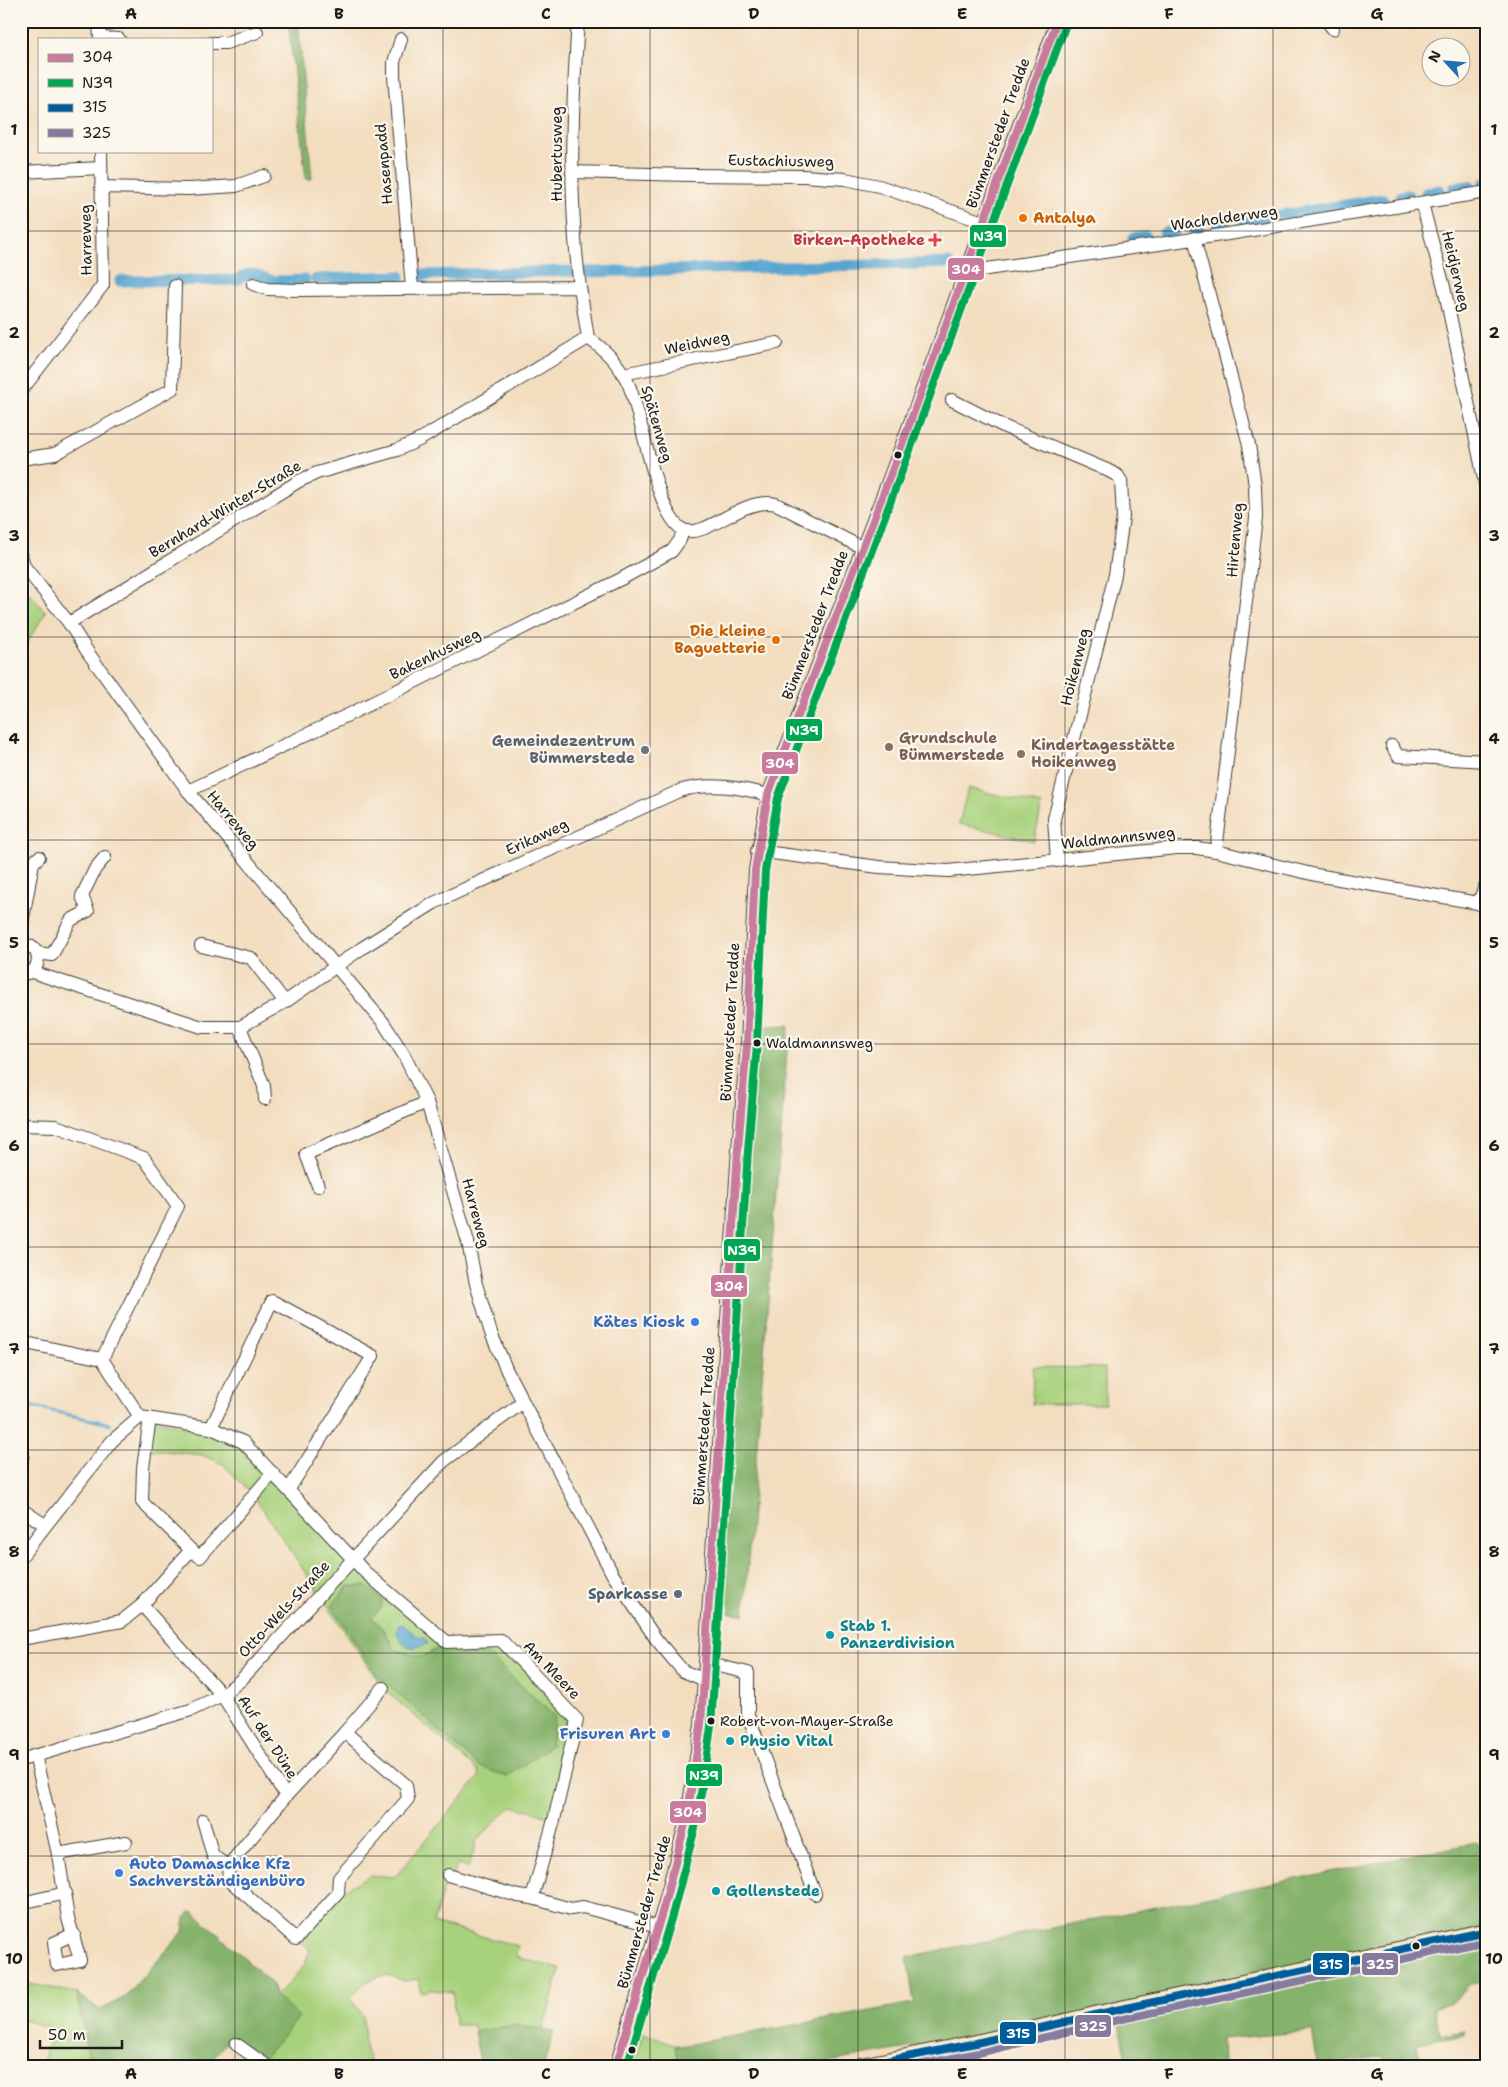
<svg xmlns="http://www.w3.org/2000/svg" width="1508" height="2087" font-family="'Shantell Sans',sans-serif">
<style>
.green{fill:#a8d17c;stroke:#62764c}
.forest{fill:#86b36c;stroke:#516844}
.water{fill:#57a4d0;stroke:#3a6076}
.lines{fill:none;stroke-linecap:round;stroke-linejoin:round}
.stream{stroke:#57a4d0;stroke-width:3}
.canal{stroke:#57a4d0;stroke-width:11}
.street-casing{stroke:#3c3934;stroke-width:14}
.secondary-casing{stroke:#3c3934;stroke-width:18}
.street{stroke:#fff;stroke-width:12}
.secondary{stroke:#f9e7c3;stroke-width:16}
.bus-1-casing{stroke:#fbf7ec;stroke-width:11}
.bus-2-casing{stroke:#fbf7ec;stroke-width:11}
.bus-3-casing{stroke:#fbf7ec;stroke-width:11}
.bus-4-casing{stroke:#fbf7ec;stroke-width:11}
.bus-1{stroke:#c87b9c;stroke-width:8}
.bus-2{stroke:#00a651;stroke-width:8}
.bus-3{stroke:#005d9c;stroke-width:8}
.bus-4{stroke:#867b9d;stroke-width:8}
.grid{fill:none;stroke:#1c1c1c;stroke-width:1;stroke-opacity:0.55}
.food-dot{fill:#e8710a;stroke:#fbf7ec;stroke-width:2}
.health-dot{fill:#e0444e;stroke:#fbf7ec;stroke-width:2}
.bus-dot{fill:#1c1c1c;stroke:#fbf7ec;stroke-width:2}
.education-dot{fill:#8d6e63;stroke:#fbf7ec;stroke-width:2}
.worship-dot{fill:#6b7280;stroke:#fbf7ec;stroke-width:2}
.shop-dot{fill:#3f7fe0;stroke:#fbf7ec;stroke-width:2}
.service-dot{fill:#5c6f8a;stroke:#fbf7ec;stroke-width:2}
.culture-dot{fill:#0f9aa8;stroke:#fbf7ec;stroke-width:2}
.labels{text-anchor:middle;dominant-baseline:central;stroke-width:4.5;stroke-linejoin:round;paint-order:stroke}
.bus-label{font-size:14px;fill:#1c1c1c;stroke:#fbf7ec;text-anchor:start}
.street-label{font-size:15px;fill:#1c1c1c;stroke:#fbf7ec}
.food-label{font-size:15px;font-weight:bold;fill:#c56008;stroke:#fbf7ec;text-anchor:start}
.health-label{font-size:15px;font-weight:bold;fill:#be3a42;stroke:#fbf7ec;text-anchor:end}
.education-label{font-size:15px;font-weight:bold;fill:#785e54;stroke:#fbf7ec;text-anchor:start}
.worship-label{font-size:15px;font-weight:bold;fill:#5b616d;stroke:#fbf7ec;text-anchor:end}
.shop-label{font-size:15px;font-weight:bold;fill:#366cbe;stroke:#fbf7ec;text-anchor:end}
.service-label{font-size:15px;font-weight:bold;fill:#4e5e75;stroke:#fbf7ec;text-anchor:end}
.culture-label{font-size:15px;font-weight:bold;fill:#0d838f;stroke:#fbf7ec;text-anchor:start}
.line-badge{stroke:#fbf7ec;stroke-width:2}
.badge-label{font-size:14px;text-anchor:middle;font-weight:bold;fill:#fff}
.neatline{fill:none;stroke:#1c1c1c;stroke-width:2}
.grid-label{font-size:16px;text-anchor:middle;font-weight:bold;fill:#1c1c1c}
</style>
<rect width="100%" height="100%" fill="#fbf7ec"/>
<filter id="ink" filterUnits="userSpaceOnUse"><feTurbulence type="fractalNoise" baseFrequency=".02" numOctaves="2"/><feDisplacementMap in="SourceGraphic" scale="10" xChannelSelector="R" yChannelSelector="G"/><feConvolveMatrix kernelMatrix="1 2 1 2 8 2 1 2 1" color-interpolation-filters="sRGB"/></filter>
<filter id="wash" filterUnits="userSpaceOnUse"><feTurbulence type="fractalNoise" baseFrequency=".0096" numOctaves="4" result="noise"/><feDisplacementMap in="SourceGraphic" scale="20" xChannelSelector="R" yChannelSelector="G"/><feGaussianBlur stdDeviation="1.12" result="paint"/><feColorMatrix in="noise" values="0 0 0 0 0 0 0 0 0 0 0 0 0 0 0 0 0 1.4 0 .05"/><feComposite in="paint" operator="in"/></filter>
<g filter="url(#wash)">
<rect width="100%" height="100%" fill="#f3ddbf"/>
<!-- green -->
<g class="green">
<path d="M 21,584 L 46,612 L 21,652 Z"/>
<path d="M 968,788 L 1042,805 L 1034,841 L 959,824 Z"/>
<path d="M 1033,1367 L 1105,1368 L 1105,1404 L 1032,1404 Z"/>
<path d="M 150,1418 L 243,1442 L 322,1527 L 447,1642 L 501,1640 L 577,1720 L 554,1820 L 537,1812 L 511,1806 L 477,1840 L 469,1867 L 457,1865 L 453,1876 L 448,1875 L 433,1923 L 518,1946 L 516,1957 L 560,1969 L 543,2030 L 516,2026 L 474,2032 L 473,2025 L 455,2025 L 453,1992 L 431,1990 L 421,1992 L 418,1979 L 404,1981 L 387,1975 L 374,1978 L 364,1983 L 350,1998 L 363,2016 L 365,2045 L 370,2066 L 267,2066 L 261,2061 L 275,1996 L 291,1981 L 305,1964 L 310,1949 L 300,1942 L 338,1893 L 371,1875 L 395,1877 L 479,1777 L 478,1771 L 383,1688 L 253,1495 L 223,1464 L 202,1455 L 146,1449 Z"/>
<path d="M 21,1982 L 77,1993 L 90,2066 L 42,2066 L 50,2037 L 82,2038 L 21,2019 Z"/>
<path d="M 643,2033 L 680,2046 L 675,2048 L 680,2066 L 633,2066 Z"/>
</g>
<!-- forest -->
<g class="forest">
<path d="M 288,21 L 298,21 L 312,179 L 306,179 Z"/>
<path d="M 789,1025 L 744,1615 L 708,1609 L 748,1027 Z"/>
<path d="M 348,1586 L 366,1586 L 382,1599 L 382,1607 L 372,1617 L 385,1632 L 395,1650 L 422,1657 L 438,1648 L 483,1650 L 555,1717 L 551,1745 L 507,1777 L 478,1766 L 376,1674 L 332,1606 Z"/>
<path d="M 1487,1823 L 1487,1980 L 1469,1985 L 1451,2004 L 1435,2007 L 1440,2035 L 1465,2031 L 1465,2035 L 1417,2044 L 1421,2066 L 1385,2066 L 1383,2056 L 1318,2066 L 1312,2031 L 1222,2039 L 1223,2066 L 1127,2066 L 1118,2017 L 975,2036 L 805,2066 L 680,2066 L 675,2047 L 914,2003 L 907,1957 L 1475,1843 L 1483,1845 Z"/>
<path d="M 190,1912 L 194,1912 L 273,1985 L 275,1996 L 299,2017 L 261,2061 L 230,2038 L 208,2064 L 209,2066 L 90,2066 L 77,1993 L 100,2010 L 125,1997 L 183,1932 L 185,1918 Z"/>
<path d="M 516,2025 L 554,2032 L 543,2066 L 481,2066 L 474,2032 Z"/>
<path d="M 975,2054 L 978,2066 L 911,2066 Z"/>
</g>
<!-- water -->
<path class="water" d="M 402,1624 L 417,1636 L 425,1639 L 428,1644 C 423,1645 416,1648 411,1647 C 401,1646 395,1634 398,1625 Z"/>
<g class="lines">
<!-- stream -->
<path class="stream" d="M 21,1404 L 110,1424"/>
<!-- canal -->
<g class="canal">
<path d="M 1484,183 L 1487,183"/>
<path d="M 1454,188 L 1470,186"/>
<path d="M 1426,193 L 1440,190"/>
<path d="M 1401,196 L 1408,195"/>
<path d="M 1243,221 L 1383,199"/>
<path d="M 1217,225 L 1225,224"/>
<path d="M 1192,229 L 1199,227"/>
<path d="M 1164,233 L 1175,231"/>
<path d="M 1133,238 L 1146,236"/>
<path d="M 586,272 L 949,263"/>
<path d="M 419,275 L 572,271"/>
<path d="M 316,279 L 400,276"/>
<path d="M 120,281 L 237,280 C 254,267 259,279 275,281 C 285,281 295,280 305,280"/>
</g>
</g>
</g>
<g filter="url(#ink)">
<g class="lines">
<defs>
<g id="street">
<path d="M 99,21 L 100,39"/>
<path d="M 578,21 C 572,110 568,199 580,287"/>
<path d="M 1327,21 L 1333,29"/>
<path d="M 100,38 L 119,39"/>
<path d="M 401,39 L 394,62 L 394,76 L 412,288"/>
<path d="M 211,43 L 226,43 L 257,32"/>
<path d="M 21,172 L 101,168"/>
<path d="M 572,172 L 689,175 L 803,176 L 845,179 L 879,186 L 983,222"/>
<path d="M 101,187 L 189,189 L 236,186 L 264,176"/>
<path d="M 1422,203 L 1444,287 L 1487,493"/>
<path d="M 1194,238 L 1249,445 L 1255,486 L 1256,518 L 1216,851"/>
<path d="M 966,268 L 980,270 L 1235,233 L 1487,192"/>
<path d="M 253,284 L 267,289 L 298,290 L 580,287 L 588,338 C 604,349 620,365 628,383 C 642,412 656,519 684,530 C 707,539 742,496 776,504 L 863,548"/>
<path d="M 623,374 L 777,343"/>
<path d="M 21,391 L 103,285 L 101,151"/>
<path d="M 952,400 L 1005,427 L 1107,470 L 1118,476 L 1121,481 L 1123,517 L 1115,575 L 1054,819 L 1057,861"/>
<path d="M 21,459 L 55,454 L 172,389 L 175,286"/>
<path d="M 21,554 L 24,566 L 69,623 L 89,654 L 188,791 L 383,1022 L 404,1055 L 427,1102 L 468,1242 L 476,1284 L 491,1333 L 507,1371 L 613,1575 L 656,1639 L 672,1658 L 683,1671 L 705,1680"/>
<path d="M 69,623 L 299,481 L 317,473 L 397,450 L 419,440 L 588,338"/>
<path d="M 1392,746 L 1398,756 L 1487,761"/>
<path d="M 188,791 L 352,713 L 621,579 L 672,551 L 680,540 L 683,530"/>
<path d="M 757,851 L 879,867 L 948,871 L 1177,848 L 1197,848 L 1216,851 L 1316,875 L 1478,903 L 1487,909"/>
<path d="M 1478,903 L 1487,882"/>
<path d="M 21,929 L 33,863 L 39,857"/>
<path d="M 21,945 C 44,942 43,977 21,973"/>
<path d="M 201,946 L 251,958 L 285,1002"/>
<path d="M 38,953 L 52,955 L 71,920 L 88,911 L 82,896 L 95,869 L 105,857"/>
<path d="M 32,972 L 202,1027 L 240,1027 L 285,1002 L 362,948 L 434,903 L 679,791 C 709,782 739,787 768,795"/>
<path d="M 240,1027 L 264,1086 L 265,1099"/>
<path d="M 21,1125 L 56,1126 L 144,1158 L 178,1206 L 102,1359"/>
<path d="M 318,1186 L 306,1154 L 427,1102"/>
<path d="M 21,1342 L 102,1359 L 140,1417"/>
<path d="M 150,1418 L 143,1468 L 142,1502 L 191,1550"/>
<path d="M 211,1428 L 272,1301 L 373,1356 L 289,1489"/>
<path d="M 21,1461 L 23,1454"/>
<path d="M 21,1509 L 45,1525"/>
<path d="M 21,1557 L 112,1441 L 140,1417 L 211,1428 L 243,1442 L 366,1573 L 447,1642 L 501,1640 L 577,1720 L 554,1820 L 532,1898 L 571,1909 L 583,1907 L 658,1927"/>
<path d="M 142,1605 L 222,1695 L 286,1796 L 228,1866 L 229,1880 L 296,1939 L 338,1893 L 339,1878 L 408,1799 L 406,1785 L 345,1732 L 286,1796"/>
<path d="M 21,1639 L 122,1621 L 142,1605 L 191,1550 L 200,1557 L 273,1473"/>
<path d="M 706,1663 L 748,1673 L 748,1715 L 815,1894"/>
<path d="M 345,1732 L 383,1688"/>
<path d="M 35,1755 L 58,1854 L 68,1918 L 80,1960 L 57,1965 L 54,1943 L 74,1934"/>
<path d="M 21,1760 L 191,1710 L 222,1695 L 241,1680 L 444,1461 L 523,1402"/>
<path d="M 203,1820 L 213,1856 L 228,1866"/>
<path d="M 58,1854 L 126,1842"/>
<path d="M 448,1875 L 518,1896 L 532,1898"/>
<path d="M 21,1903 L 66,1893"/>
<path d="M 236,2044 L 267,2066"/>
<path d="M 616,2066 L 663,1909 L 687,1817 L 701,1725 L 738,1149 L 747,1044 L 755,870 L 768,795 L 901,447 L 1057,21"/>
</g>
<path id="secondary" d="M 861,2066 L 976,2043 L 1116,2010 L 1487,1931"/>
</defs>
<!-- street casing -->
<use href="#street" class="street-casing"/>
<!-- secondary casing -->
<use href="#secondary" class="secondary-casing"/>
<!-- street -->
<use href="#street" class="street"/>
<!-- secondary -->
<use href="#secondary" class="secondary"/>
<defs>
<path id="bus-1" d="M 616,2066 L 663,1909 L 687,1817 L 701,1725 L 738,1149 L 747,1044 L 755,870 L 768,795 L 901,447 L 1057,21"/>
<path id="bus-2" d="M 627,2066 L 673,1912 L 697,1820 L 711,1727 L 748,1150 L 757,1044 L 765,871 L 778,798 L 910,450 L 1066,24"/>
<path id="bus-3" d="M 862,2066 L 976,2043 L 1116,2010 L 1487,1931"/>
<path id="bus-4" d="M 913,2066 L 978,2053 L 1118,2020 L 1487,1941"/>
</defs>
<!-- bus-1 casing -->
<use href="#bus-1" class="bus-1-casing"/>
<!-- bus-2 casing -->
<use href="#bus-2" class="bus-2-casing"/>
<!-- bus-3 casing -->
<use href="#bus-3" class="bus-3-casing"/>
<!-- bus-4 casing -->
<use href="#bus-4" class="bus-4-casing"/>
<!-- bus-1 -->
<use href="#bus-1" class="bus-1"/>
<!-- bus-2 -->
<use href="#bus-2" class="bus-2"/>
<!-- bus-3 -->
<use href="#bus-3" class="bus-3"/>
<!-- bus-4 -->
<use href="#bus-4" class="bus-4"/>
</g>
</g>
<!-- grid -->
<path class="grid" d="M 235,21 L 235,2066M 443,21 L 443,2066M 650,21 L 650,2066M 858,21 L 858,2066M 1065,21 L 1065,2066M 1273,21 L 1273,2066M 21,231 L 1487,231M 21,434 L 1487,434M 21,637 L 1487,637M 21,840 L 1487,840M 21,1044 L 1487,1044M 21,1247 L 1487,1247M 21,1450 L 1487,1450M 21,1653 L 1487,1653M 21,1856 L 1487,1856"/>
<!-- markers -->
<g class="food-dot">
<circle cx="1023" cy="218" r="5"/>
<circle cx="776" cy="640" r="5"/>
</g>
<path class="health-dot" d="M932.5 232.5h5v5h5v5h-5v5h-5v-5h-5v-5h5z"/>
<g class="bus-dot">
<circle cx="898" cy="455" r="4.5"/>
<circle cx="757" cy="1043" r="4.5"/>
<circle cx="711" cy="1721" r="4.5"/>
<circle cx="1416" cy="1946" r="4.5"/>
<circle cx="632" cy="2050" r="4.5"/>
</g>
<g class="education-dot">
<circle cx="889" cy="747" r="5"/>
<circle cx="1021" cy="754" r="5"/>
</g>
<circle class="worship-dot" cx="645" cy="750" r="5"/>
<g class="shop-dot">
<circle cx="695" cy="1322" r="5"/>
<circle cx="666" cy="1734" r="5"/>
<circle cx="119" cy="1873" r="5"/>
</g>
<circle class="service-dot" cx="678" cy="1594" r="5"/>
<g class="culture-dot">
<circle cx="830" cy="1635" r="5"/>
<circle cx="730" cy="1741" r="5"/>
<circle cx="716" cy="1891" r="5"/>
</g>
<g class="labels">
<!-- bus labels -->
<g class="bus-label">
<text x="766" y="1043">Waldmannsweg</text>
<text x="720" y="1721">Robert-von-Mayer-Straße</text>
</g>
<!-- street labels -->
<g class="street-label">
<text transform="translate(998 133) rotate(-70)">Bümmersteder Tredde</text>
<text transform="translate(557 154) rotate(-90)">Hubertusweg</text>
<text transform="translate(781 161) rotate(1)">Eustachiusweg</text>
<text transform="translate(384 164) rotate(-95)">Hasenpadd</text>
<text transform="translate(1224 218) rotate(-8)">Wacholderweg</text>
<text transform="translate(86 240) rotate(-91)">Harreweg</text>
<text transform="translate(1456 271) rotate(77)">Heidjerweg</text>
<text transform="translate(697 343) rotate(-12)">Weidweg</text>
<text transform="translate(657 424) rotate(74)">Spätenweg</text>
<text transform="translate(225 509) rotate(-31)">Bernhard-Winter-Straße</text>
<text transform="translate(1235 540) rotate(-85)">Hirtenweg</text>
<text transform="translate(815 625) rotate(-69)">Bümmersteder Tredde</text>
<text transform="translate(435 654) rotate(-26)">Bakenhusweg</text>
<text transform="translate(1075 667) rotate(-76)">Hoikenweg</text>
<text transform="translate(233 820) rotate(50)">Harreweg</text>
<text transform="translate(537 837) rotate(-25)">Erikaweg</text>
<text transform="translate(1118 838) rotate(-6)">Waldmannsweg</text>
<text transform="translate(730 1022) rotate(-87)">Bümmersteder Tredde</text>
<text transform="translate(476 1213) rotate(75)">Harreweg</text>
<text transform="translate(704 1426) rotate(-86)">Bümmersteder Tredde</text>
<text transform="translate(284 1609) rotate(-47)">Otto-Wels-Straße</text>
<text transform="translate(552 1670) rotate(46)">Am Meere</text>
<text transform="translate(268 1737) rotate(57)">Auf der Düne</text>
<text transform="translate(644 1912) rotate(-74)">Bümmersteder Tredde</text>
</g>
<!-- food labels -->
<g class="food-label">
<text x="1033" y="218">Antalya</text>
<text x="766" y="631" text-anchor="end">Die kleine<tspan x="766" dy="17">Baguetterie</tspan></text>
</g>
<!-- health labels -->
<g class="health-label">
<text x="925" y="240">Birken-Apotheke</text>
</g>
<!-- education labels -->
<g class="education-label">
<text x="899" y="738">Grundschule<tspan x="899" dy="17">Bümmerstede</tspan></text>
<text x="1031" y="745">Kindertagesstätte<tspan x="1031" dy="17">Hoikenweg</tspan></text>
</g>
<!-- worship labels -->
<g class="worship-label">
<text x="635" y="741">Gemeindezentrum<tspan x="635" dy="17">Bümmerstede</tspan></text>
</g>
<!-- shop labels -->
<g class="shop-label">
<text x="685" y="1322">Kätes Kiosk</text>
<text x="656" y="1734">Frisuren Art</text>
<text x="129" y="1864" text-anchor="start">Auto Damaschke Kfz<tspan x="129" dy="17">Sachverständigenbüro</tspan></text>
</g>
<!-- service labels -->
<g class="service-label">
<text x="668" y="1594">Sparkasse</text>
</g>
<!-- culture labels -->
<g class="culture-label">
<text x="840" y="1626">Stab 1.<tspan x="840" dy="17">Panzerdivision</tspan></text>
<text x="740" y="1741">Physio Vital</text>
<text x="726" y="1891">Gollenstede</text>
</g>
</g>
<g class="line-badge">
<rect x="969" y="224" width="38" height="24" rx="5" fill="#00a651"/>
<rect x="947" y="257" width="38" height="24" rx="5" fill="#c87b9c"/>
<rect x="785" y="718" width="38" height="24" rx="5" fill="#00a651"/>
<rect x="761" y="751" width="38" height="24" rx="5" fill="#c87b9c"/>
<rect x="723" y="1238" width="38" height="24" rx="5" fill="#00a651"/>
<rect x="710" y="1274" width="38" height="24" rx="5" fill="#c87b9c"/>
<rect x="685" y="1763" width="38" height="24" rx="5" fill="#00a651"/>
<rect x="669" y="1800" width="38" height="24" rx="5" fill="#c87b9c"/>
<rect x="1361" y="1952" width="38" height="24" rx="5" fill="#867b9d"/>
<rect x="1312" y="1952" width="38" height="24" rx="5" fill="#005d9c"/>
<rect x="1074" y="2014" width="38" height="24" rx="5" fill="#867b9d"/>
<rect x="999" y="2021" width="38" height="24" rx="5" fill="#005d9c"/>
</g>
<g class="badge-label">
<text x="988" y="241">N39</text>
<text x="966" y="274">304</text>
<text x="804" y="735">N39</text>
<text x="780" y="768">304</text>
<text x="742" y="1255">N39</text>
<text x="729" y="1291">304</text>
<text x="704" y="1780">N39</text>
<text x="688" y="1817">304</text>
<text x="1380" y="1969">325</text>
<text x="1331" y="1969">315</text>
<text x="1093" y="2031">325</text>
<text x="1018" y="2038">315</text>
</g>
<!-- margin -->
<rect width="1508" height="2087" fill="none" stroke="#fbf7ec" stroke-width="55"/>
<!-- legend -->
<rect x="38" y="38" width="175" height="115" fill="#fbf7ec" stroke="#a29f99"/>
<rect x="48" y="54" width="25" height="8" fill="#c87b9c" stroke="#a29f99"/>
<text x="82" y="62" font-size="15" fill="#1c1c1c">304</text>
<rect x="48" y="79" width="25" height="8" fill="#00a651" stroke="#a29f99"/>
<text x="82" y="88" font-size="15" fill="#1c1c1c">N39</text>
<rect x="48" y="104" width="25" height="8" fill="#005d9c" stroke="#a29f99"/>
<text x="82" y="112" font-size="15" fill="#1c1c1c">315</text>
<rect x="48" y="129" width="25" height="8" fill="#867b9d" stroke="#a29f99"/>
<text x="82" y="138" font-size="15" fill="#1c1c1c">325</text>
<!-- north arrow -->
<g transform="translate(1446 62) rotate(296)"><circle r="24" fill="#fbf7ec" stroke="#a29f99"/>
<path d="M0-4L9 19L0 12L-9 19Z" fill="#1f6fb2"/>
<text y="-8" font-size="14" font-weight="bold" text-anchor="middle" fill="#1c1c1c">N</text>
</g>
<!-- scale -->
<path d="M40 2040v8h82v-8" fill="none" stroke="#1c1c1c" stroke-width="2.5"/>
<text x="48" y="2040" font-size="15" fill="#1c1c1c" stroke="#fbf7ec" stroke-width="4" paint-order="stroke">50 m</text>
<rect x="28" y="28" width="1452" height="2032" class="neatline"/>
<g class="grid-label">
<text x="131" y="19">A</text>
<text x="339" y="19">B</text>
<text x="546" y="19">C</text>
<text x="754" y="19">D</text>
<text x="962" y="19">E</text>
<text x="1169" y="19">F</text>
<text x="1377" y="19">G</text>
<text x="14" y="135">1</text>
<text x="1494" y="135">1</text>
<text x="14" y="338">2</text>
<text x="1494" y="338">2</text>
<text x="14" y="541">3</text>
<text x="1494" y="541">3</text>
<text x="14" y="744">4</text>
<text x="1494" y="744">4</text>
<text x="14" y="948">5</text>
<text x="1494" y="948">5</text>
<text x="14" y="1151">6</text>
<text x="1494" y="1151">6</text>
<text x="14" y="1354">7</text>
<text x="1494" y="1354">7</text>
<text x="14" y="1557">8</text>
<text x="1494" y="1557">8</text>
<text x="14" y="1760">9</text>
<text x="1494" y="1760">9</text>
<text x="14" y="1964">10</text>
<text x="1494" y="1964">10</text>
<text x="131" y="2079">A</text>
<text x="339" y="2079">B</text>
<text x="546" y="2079">C</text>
<text x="754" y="2079">D</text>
<text x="962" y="2079">E</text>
<text x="1169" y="2079">F</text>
<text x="1377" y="2079">G</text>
</g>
</svg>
